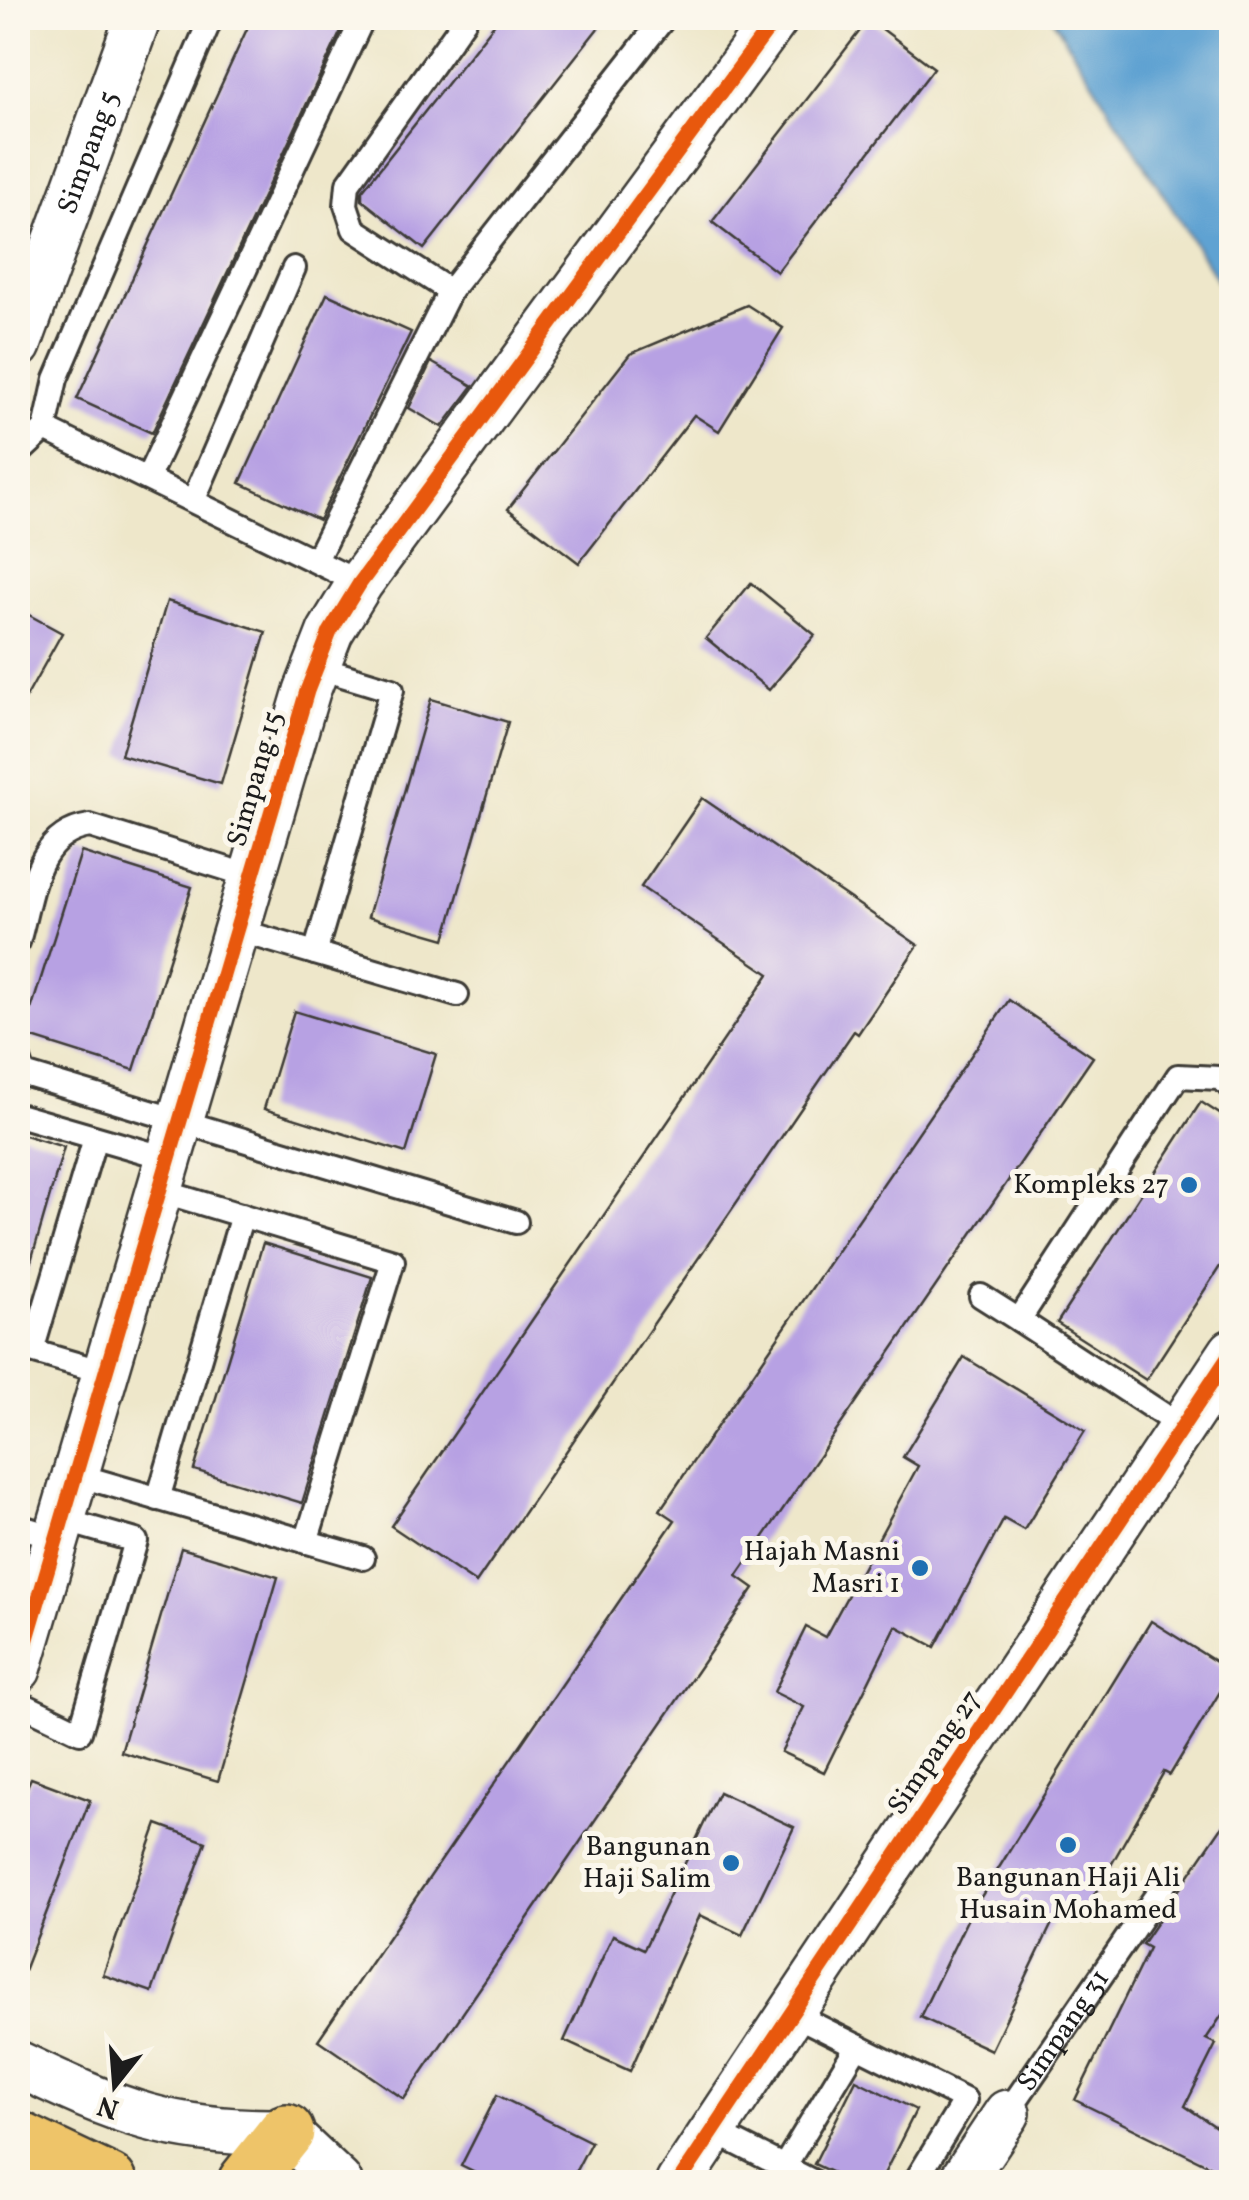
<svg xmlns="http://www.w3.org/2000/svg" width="1249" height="2200" font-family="Vollkorn,serif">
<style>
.water{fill:#5ea2d2;stroke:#3d5f77;stroke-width:2.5}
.building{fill:#b7a1e3}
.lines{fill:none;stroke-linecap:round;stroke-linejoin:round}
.service-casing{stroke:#3c3a36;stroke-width:28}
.minor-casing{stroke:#3c3a36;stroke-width:50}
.primary-casing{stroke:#3c3a36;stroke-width:60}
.service{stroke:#fff;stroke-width:22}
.minor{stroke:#fff;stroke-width:45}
.primary{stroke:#eec469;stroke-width:55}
.cycleway-casing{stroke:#fbf7ec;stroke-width:21}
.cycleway{stroke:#e8590c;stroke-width:15}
.poi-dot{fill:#1f6fb2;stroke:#fbf7ec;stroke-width:4}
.labels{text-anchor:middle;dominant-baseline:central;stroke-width:10;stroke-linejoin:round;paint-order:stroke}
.street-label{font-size:28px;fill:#1c1c1c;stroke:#fbf7ec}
.poi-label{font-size:28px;fill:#1c1c1c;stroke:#fbf7ec;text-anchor:end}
</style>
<rect width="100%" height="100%" fill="#fbf7ec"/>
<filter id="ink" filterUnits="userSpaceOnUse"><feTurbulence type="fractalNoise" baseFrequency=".01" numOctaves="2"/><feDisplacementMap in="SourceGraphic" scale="20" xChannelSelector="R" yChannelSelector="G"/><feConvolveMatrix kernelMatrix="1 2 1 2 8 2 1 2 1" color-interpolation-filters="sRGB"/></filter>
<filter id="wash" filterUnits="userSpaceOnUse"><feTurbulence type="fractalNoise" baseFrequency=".0048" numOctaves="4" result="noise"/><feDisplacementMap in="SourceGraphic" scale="40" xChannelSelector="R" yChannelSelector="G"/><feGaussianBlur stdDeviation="2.25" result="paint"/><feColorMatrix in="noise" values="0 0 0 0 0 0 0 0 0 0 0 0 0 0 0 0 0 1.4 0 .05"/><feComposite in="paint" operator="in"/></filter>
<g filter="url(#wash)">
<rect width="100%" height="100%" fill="#eee7ca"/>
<!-- water -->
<path class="water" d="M 1052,18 L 1231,18 L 1231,302 Z"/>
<g id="blocks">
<!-- building -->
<g class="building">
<path d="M 252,18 L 347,18 L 152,433 L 77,399 Z"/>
<path d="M 499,18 L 606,18 L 424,249 L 362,200 L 362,191 Z"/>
<path d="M 869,19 L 934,68 L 777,272 L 712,222 Z"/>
<path d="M 327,294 L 411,332 L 319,520 L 240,483 Z"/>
<path d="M 747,305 L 783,328 L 719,431 L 694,415 L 579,563 L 508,509 L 630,354 Z"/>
<path d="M 431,362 L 473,386 L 442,427 L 409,408 Z"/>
<path d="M 751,583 L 815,635 L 769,690 L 706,638 Z"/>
<path d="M 167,601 L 266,632 L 221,784 L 121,755 Z"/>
<path d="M 18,609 L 62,633 L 18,712 Z"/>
<path d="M 431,699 L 508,722 L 445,939 L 368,917 Z"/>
<path d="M 702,798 L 918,945 L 858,1034 L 854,1031 L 476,1583 L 391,1526 L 769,974 L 641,887 Z"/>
<path d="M 81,852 L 192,887 L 134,1070 L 23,1035 Z"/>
<path d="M 1009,1000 L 1093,1057 L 737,1576 L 754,1588 L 404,2099 L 318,2040 L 675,1520 L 660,1510 Z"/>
<path d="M 294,1011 L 436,1054 L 406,1153 L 264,1109 Z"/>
<path d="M 1201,1102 L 1232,1122 L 1232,1248 L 1146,1380 L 1057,1323 Z"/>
<path d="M 18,1133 L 64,1147 L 27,1275 L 18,1274 Z"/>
<path d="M 263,1243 L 372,1277 L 302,1503 L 194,1470 Z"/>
<path d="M 964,1357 L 1085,1431 L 1024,1530 L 1004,1519 L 935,1647 L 896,1626 L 824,1772 L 781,1752 L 804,1707 L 774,1692 L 806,1627 L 825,1637 L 918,1466 L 903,1457 Z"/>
<path d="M 181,1548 L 278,1577 L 218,1781 L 121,1752 Z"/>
<path d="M 1151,1621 L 1232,1672 L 1170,1775 L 1164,1772 L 1078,1923 L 1058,1911 L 991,2050 L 920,2017 L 968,1918 Z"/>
<path d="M 31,1778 L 90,1800 L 20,1981 L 18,1807 Z"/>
<path d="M 719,1792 L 794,1827 L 742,1935 L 700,1915 L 630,2071 L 564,2041 L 613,1935 L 644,1949 Z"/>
<path d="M 1232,1812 L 1232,2000 L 1206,2039 L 1216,2044 L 1185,2106 L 1232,2138 L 1232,2177 L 1075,2100 L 1149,1948 L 1142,1944 Z"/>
<path d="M 157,1824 L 206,1842 L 152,1992 L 103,1975 Z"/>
<path d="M 856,2080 L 916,2110 L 880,2182 L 852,2182 L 814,2164 Z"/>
<path d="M 497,2095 L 591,2142 L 570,2182 L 494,2182 L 461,2166 Z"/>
</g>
</g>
</g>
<g filter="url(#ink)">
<use href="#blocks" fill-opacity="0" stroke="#3c3a36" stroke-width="2.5"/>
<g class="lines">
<defs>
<g id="service">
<path d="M 466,18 L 348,184 L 346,205 L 354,229 L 450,291 L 664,18"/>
<path d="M 45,429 L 56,379 L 211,18"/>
<path d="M 18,454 L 45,429 L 360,583"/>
<path d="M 148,477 L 363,18"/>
<path d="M 194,499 L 294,268"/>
<path d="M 316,560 L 450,291"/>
<path d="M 237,930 L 457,995"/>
<path d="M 18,942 C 32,895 34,834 90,826 L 253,877"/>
<path d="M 315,953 L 392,690 L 316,667"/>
<path d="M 18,1057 L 24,1074 L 516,1222"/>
<path d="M 18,1115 L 170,1159"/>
<path d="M 161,1191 L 393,1261 L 306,1542"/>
<path d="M 981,1296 L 1019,1320"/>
<path d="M 21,1348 L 107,1373"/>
<path d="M 32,1351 L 95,1138"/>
<path d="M 1182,1427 L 1019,1320 L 1178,1076 L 1219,1078 L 1232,1087"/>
<path d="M 77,1475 L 363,1558"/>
<path d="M 158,1499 L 242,1215"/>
<path d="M 18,1526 L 58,1538"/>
<path d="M 18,1702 L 80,1732 L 136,1541 L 63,1520"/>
<path d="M 791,2013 L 965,2100 L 915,2182"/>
<path id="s1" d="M 1007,2113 L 1167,1880"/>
<path d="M 713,2131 L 814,2182"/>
<path d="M 784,2167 L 857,2046"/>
</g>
<g id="minor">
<path id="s2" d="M 18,345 L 138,18"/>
<path d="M 18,1669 L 307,691 L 330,632 L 360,583 L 776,18"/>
<path d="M 18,2064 C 119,2112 171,2134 286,2132 L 339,2182"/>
<path d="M 679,2182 L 1232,1352"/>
<path d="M 961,2182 L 1007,2113"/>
</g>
<g id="primary">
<path d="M 18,2139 L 109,2182"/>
<path d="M 246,2182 L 286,2132"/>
</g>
</defs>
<!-- service casing -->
<use href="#service" class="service-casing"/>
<!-- minor casing -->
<use href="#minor" class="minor-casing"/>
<!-- primary casing -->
<use href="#primary" class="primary-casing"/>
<!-- service -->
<use href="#service" class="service"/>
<!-- minor -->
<use href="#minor" class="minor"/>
<!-- primary -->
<use href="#primary" class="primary"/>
<defs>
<g id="cycleway">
<path d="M 18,1669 L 307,691 L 330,632 L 360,583 L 776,18"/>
<path d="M 679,2182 L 1232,1352"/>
</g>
</defs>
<!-- cycleway casing -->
<use href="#cycleway" class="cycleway-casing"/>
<!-- cycleway -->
<use href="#cycleway" class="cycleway"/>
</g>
</g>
<!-- markers -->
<g class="poi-dot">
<circle cx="1189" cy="1185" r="10"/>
<circle cx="920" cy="1568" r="10"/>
<circle cx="1068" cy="1845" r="10"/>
<circle cx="731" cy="1863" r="10"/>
</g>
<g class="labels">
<!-- street labels -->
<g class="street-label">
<text stroke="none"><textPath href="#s2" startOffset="205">Simpang 5</textPath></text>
<text transform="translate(256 779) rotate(-74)">Simpang 15</text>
<text transform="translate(935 1753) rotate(-56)">Simpang 27</text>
<text stroke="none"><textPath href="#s1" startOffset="100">Simpang 31</textPath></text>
</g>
<!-- poi labels -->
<g class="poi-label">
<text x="1169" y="1185">Kompleks 27</text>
<text x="900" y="1552">Hajah Masni<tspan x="900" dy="32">Masri 1</tspan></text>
<text x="711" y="1847">Bangunan<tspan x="711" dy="32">Haji Salim</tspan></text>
<text x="1068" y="1878" text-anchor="middle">Bangunan Haji Ali<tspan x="1068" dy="32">Husain Mohamed</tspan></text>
</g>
</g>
<!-- margin -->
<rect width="1249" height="2200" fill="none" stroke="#fbf7ec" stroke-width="60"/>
<!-- north arrow -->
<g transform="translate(115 2085) rotate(197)" stroke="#fbf7ec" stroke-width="8" paint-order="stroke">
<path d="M0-8L18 38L0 25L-18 38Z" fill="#1c1c1c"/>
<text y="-15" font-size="28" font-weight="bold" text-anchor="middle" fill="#1c1c1c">N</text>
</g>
</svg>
